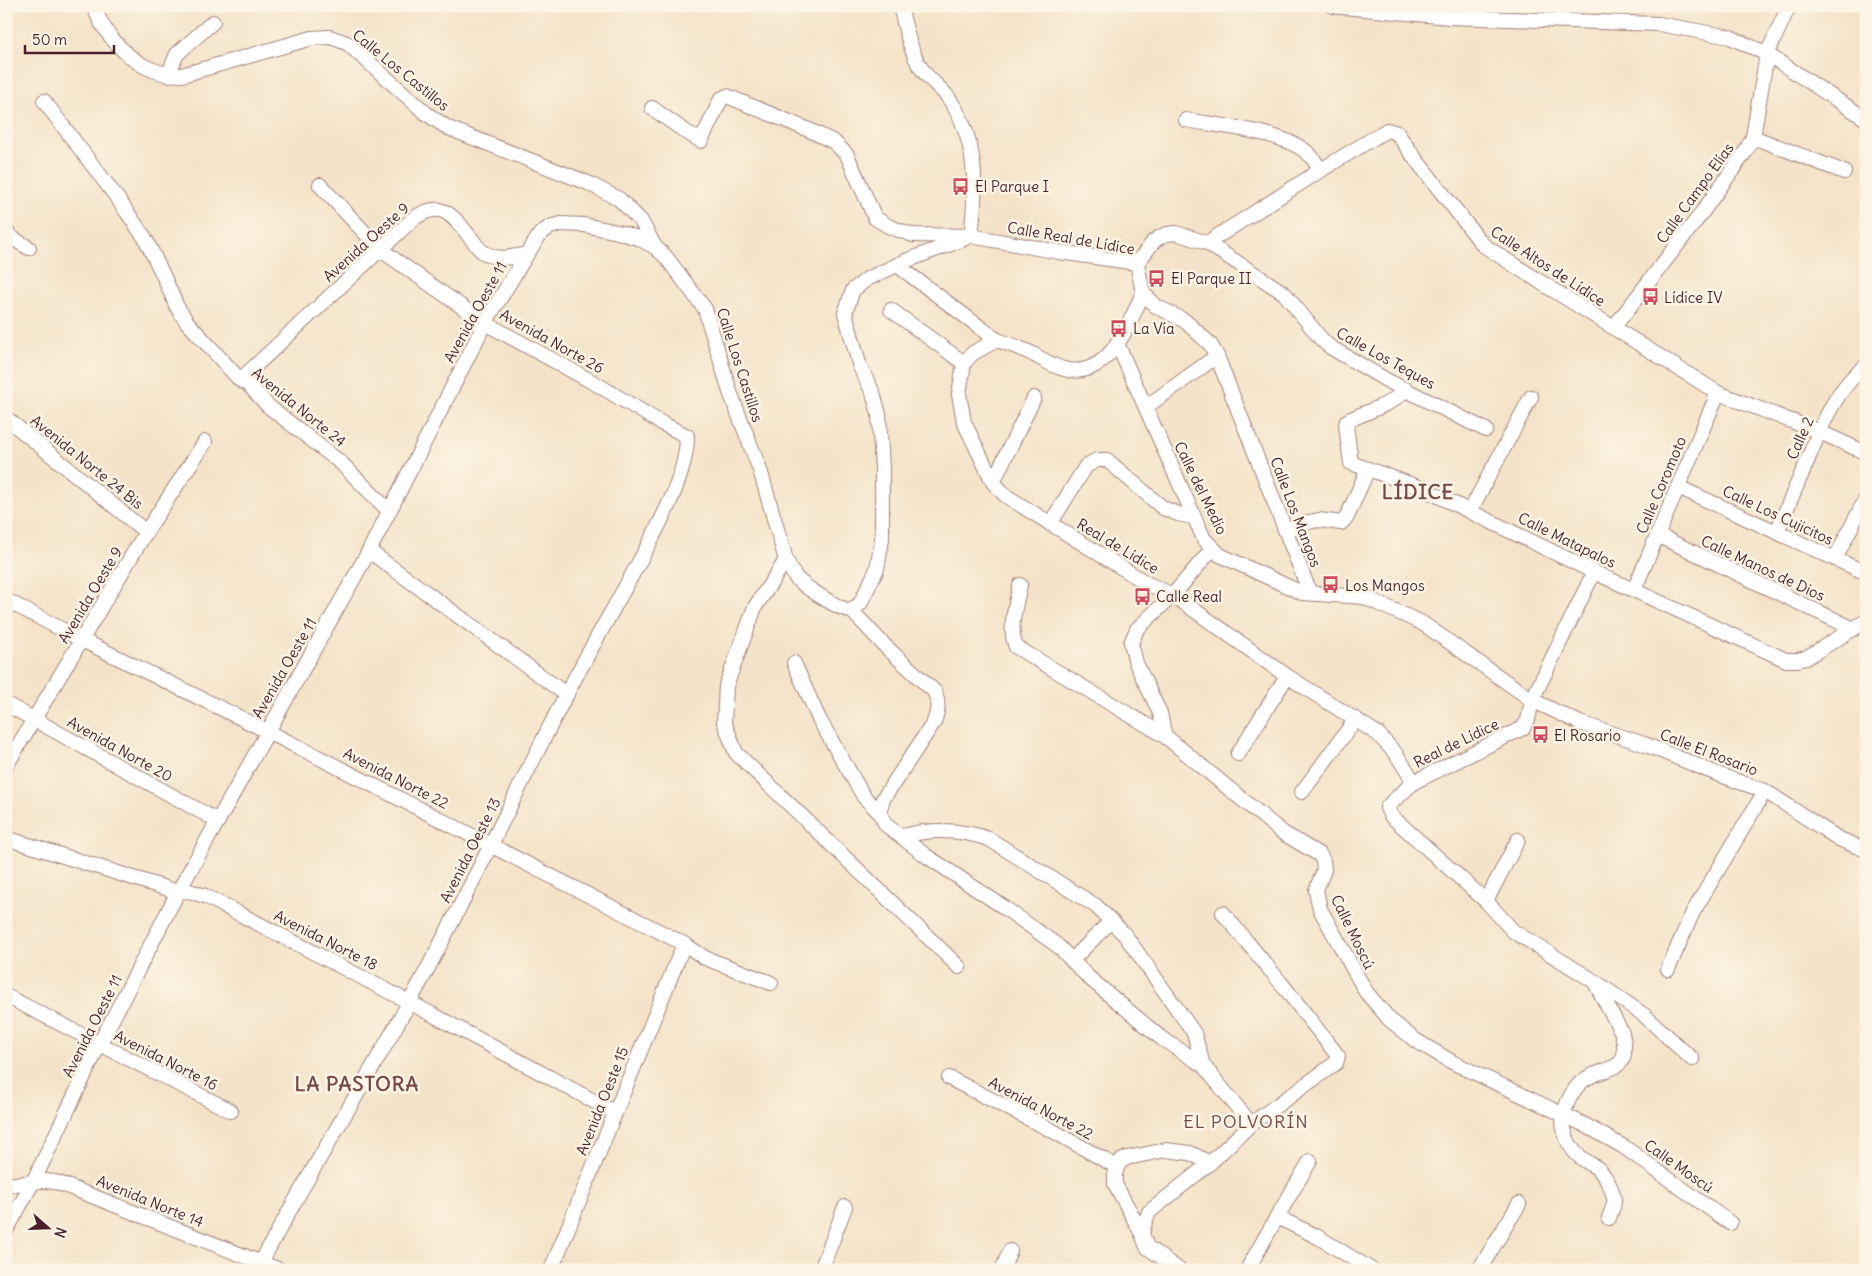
<svg xmlns="http://www.w3.org/2000/svg" width="1872" height="1276" font-family="Delius,sans-serif">
<style>
.lines{fill:none;stroke-linecap:round;stroke-linejoin:round}
.street-casing{stroke:#9f817a;stroke-width:16}
.street{stroke:#fff;stroke-width:14}
.labels{text-anchor:middle;dominant-baseline:central;stroke-width:5;stroke-linejoin:round;paint-order:stroke}
.street-label{font-size:15px;fill:#4a1f2b;stroke:#fcf5e5}
.poi-label{font-size:15px;fill:#4a1f2b;stroke:#fcf5e5;text-anchor:start}
.quarter-label{font-size:18px;letter-spacing:1px;fill:#79494a;stroke:#fcf5e5}
.district-label{font-size:20px;font-weight:bold;letter-spacing:1px;fill:#79494a;stroke:#fcf5e5}
</style>
<rect width="100%" height="100%" fill="#fcf5e5"/>
<filter id="ink" filterUnits="userSpaceOnUse"><feTurbulence type="fractalNoise" baseFrequency=".02" numOctaves="2"/><feDisplacementMap in="SourceGraphic" scale="10" xChannelSelector="R" yChannelSelector="G"/><feConvolveMatrix kernelMatrix="1 2 1 2 8 2 1 2 1" color-interpolation-filters="sRGB"/></filter>
<filter id="wash" filterUnits="userSpaceOnUse"><feTurbulence type="fractalNoise" baseFrequency=".0096" numOctaves="4" result="noise"/><feDisplacementMap in="SourceGraphic" scale="20" xChannelSelector="R" yChannelSelector="G"/><feGaussianBlur stdDeviation="1.12" result="paint"/><feColorMatrix in="noise" values="0 0 0 0 0 0 0 0 0 0 0 0 0 0 0 0 0 1.4 0 .05"/><feComposite in="paint" operator="in"/></filter>
<g filter="url(#wash)">
<rect width="100%" height="100%" fill="#f4e3c8"/>
</g>
<g filter="url(#ink)">
<g class="lines">
<defs>
<g id="street">
<path d="M 94,6 C 101,29 122,54 144,66 C 155,72 169,75 182,75 L 312,38 L 330,37 L 347,43 L 427,114 L 448,128 L 588,183 L 619,199 L 641,221 L 655,247 L 666,257 L 705,309 L 730,392 L 760,470 L 786,560 C 789,566 792,572 796,578 C 804,586 840,611 851,610 L 885,646 L 935,692 C 939,704 938,711 934,722 L 883,799 L 879,812 L 886,825 L 925,855 L 1002,906 L 1058,946 L 1088,977 L 1161,1038 L 1203,1065 L 1251,1124"/>
<path d="M 900,6 C 905,26 910,51 921,68 C 928,79 939,86 947,96 C 978,137 977,188 971,236"/>
<path d="M 1333,6 L 1449,17 L 1659,24 L 1730,37 L 1767,54 L 1866,119"/>
<path d="M 168,75 L 177,54 L 213,22"/>
<path d="M 44,101 L 115,195 L 145,238 L 164,277 L 177,307 L 187,322 L 240,380 L 248,384 L 268,406 L 341,463 L 389,511"/>
<path d="M 652,108 L 683,130 L 701,141 L 721,99 L 727,96 L 809,130 L 834,142 L 847,155 L 875,218 L 890,227 L 913,235 L 971,236 L 1059,252 L 1137,263"/>
<path d="M 1186,120 C 1219,126 1284,131 1309,154 C 1313,158 1317,165 1321,170"/>
<path d="M 1753,137 L 1844,172"/>
<path d="M 6,231 L 12,238 L 29,248"/>
<path d="M 1207,243 L 1321,170 L 1387,130 L 1397,133 L 1417,161 L 1483,245 L 1542,283 L 1718,393 L 1820,432 L 1866,453"/>
<path d="M 1137,263 L 1154,241 L 1160,237 L 1167,234 L 1176,233 L 1207,243 L 1284,293 L 1322,340 L 1330,347 L 1388,381 L 1486,430"/>
<path d="M 1137,263 L 1143,293"/>
<path d="M 897,265 L 997,340"/>
<path d="M 1143,293 C 1129,324 1108,381 1064,369 C 1051,366 1038,356 1026,351 C 1016,346 1006,343 997,340 L 973,353 L 964,363 L 959,394 L 964,422 L 993,482 L 1006,496 L 1148,584 L 1173,595 L 1287,676 L 1378,734 L 1396,754 L 1414,782 L 1523,728 L 1528,720 L 1532,700 L 1594,572"/>
<path d="M 1143,293 L 1156,306 L 1185,321 L 1210,344 L 1217,356 L 1310,593"/>
<path d="M 891,310 L 964,363"/>
<path d="M 1614,327 L 1698,218 L 1746,151 L 1753,137 L 1767,54 L 1789,6"/>
<path d="M 1117,343 L 1204,539 L 1220,555 L 1302,593 L 1364,597 L 1422,623 L 1532,700 L 1580,723 L 1644,744 L 1720,775 L 1765,791 L 1839,839 L 1866,850"/>
<path d="M 240,380 L 412,220 C 443,196 454,218 474,242 C 477,246 480,251 485,253 C 498,261 513,257 527,254"/>
<path d="M 1406,389 C 1391,406 1367,411 1347,421 L 1346,425 L 1351,463 L 1424,489 L 1594,572 L 1786,660 L 1797,660 L 1806,658 L 1866,621"/>
<path d="M 1146,407 L 1217,356"/>
<path d="M 6,418 L 146,532"/>
<path d="M 993,482 L 1034,398"/>
<path d="M 1678,487 L 1866,573"/>
<path d="M 1470,511 L 1531,397"/>
<path d="M 1050,524 L 1086,466 L 1097,460 L 1107,460 L 1163,508 L 1178,514 L 1194,517"/>
<path d="M 1285,530 L 1309,522 L 1319,520 L 1341,523 L 1347,517 L 1368,469"/>
<path d="M 1777,532 C 1786,510 1796,487 1806,464 C 1820,430 1835,388 1866,366"/>
<path d="M 1657,535 L 1854,629"/>
<path d="M 369,551 L 567,695"/>
<path d="M 1835,559 L 1866,498"/>
<path d="M 786,560 L 755,607 L 726,686 L 724,722 L 736,753 L 959,967"/>
<path d="M 1020,585 C 1016,605 1008,628 1016,647 L 1165,736 L 1283,833 L 1320,855 L 1323,861 L 1324,870 L 1316,890 L 1320,909 L 1366,992 L 1390,1020 L 1415,1040 L 1452,1062 L 1583,1124 L 1624,1147 L 1730,1223"/>
<path d="M 1634,590 L 1718,393"/>
<path d="M 6,600 L 82,640 L 267,731 L 684,944 L 705,958 L 771,983"/>
<path d="M 851,610 L 860,604 L 877,569 L 882,539 L 882,469 L 879,414 L 873,393 L 860,367 L 845,313 L 853,290 L 867,279 L 908,260 L 964,239"/>
<path d="M 794,663 L 819,719 L 864,797 L 879,812"/>
<path d="M 6,704 L 218,821"/>
<path d="M 1165,736 L 1160,713 L 1136,663 L 1131,643 L 1137,629 L 1173,595 L 1212,549"/>
<path d="M 1238,754 L 1287,676"/>
<path d="M 6,766 L 146,532 L 205,442"/>
<path d="M 1414,782 L 1390,804 L 1387,808 L 1391,816 L 1486,901 L 1513,931 L 1594,981 L 1622,1033 C 1631,1070 1614,1065 1589,1077 C 1576,1083 1567,1100 1564,1114 C 1561,1128 1568,1147 1579,1156 C 1584,1161 1592,1164 1598,1169 C 1605,1175 1613,1190 1614,1199 C 1615,1204 1611,1212 1609,1218"/>
<path d="M 1302,792 L 1356,719"/>
<path d="M 902,836 C 930,829 961,829 989,839 L 1096,906 L 1125,935 L 1194,1033 L 1203,1065"/>
<path d="M 6,838 L 178,892 L 189,891 L 205,896 L 409,1002 L 614,1112"/>
<path d="M 1486,901 L 1518,840"/>
<path d="M 1072,960 L 1111,921"/>
<path d="M 1668,969 L 1693,912 L 1765,791"/>
<path d="M 1597,983 L 1644,1015 L 1692,1059"/>
<path d="M 6,996 L 231,1111"/>
<path d="M 949,1078 L 1053,1131 L 1117,1167"/>
<path d="M 1310,1161 L 1277,1217 L 1318,1237 L 1372,1270"/>
<path d="M 1210,1163 L 1190,1153 L 1166,1150 L 1127,1158 L 1121,1161 L 1117,1167 L 1115,1175 L 1115,1184 L 1142,1234 L 1145,1222 L 1149,1212 L 1210,1163 L 1251,1124 L 1336,1063 L 1338,1056 L 1281,983 L 1223,913"/>
<path d="M 6,1184 C 26,1186 37,1177 59,1183 L 280,1270"/>
<path d="M 6,1231 L 34,1180 L 99,1045 L 178,892 L 369,551 L 485,323 L 527,254 L 541,233 L 550,227 L 561,224 L 584,225 L 618,232 L 638,238 L 655,247"/>
<path d="M 1142,1234 L 1147,1247 L 1179,1270"/>
<path d="M 257,1270 C 305,1179 360,1092 409,1003 C 465,902 513,797 566,695 C 587,655 610,615 632,575 C 653,536 687,480 687,436 L 663,424 L 598,385 L 485,323 L 381,250 L 320,185"/>
<path d="M 551,1270 L 684,944"/>
<path d="M 821,1270 L 845,1207"/>
<path d="M 1002,1270 L 1010,1251"/>
<path d="M 1247,1270 L 1277,1217"/>
<path d="M 1479,1270 L 1519,1204"/>
</g>
</defs>
<!-- street casing -->
<use href="#street" class="street-casing"/>
<!-- street -->
<use href="#street" class="street"/>
</g>
</g>
<!-- icons -->
<defs>
<symbol id="bus-bare" viewBox="-9 -9 18 18"><path d="M-5-6H5V4H4V6H2V4H-2V6H-4V4H-5ZM-3.5-4V0h7V-4ZM-3.5 1.2v1.5H-2V1.2ZM2 1.2v1.5H3.5V1.2Z" fill="#d1495b" stroke="#fcf5e5" stroke-width="2.5" paint-order="stroke"/></symbol>
</defs>
<g fill-rule="evenodd">
<use href="#bus-bare" x="948" y="174" width="25" height="25"/>
<use href="#bus-bare" x="1144" y="266" width="25" height="25"/>
<use href="#bus-bare" x="1638" y="284" width="25" height="25"/>
<use href="#bus-bare" x="1106" y="316" width="25" height="25"/>
<use href="#bus-bare" x="1318" y="572" width="25" height="25"/>
<use href="#bus-bare" x="1130" y="584" width="25" height="25"/>
<use href="#bus-bare" x="1528" y="722" width="25" height="25"/>
</g>
<g class="labels">
<!-- street labels -->
<g class="street-label">
<text transform="translate(401 70) rotate(39)">Calle Los Castillos</text>
<text transform="translate(1695 193) rotate(-54)">Calle Campo Elías</text>
<text transform="translate(1071 238) rotate(10)">Calle Real de Lídice</text>
<text transform="translate(366 242) rotate(-42)">Avenida Oeste 9</text>
<text transform="translate(1548 266) rotate(33)">Calle Altos de Lídice</text>
<text transform="translate(475 312) rotate(-61)">Avenida Oeste 11</text>
<text transform="translate(552 341) rotate(29)">Avenida Norte 26</text>
<text transform="translate(1386 358) rotate(29)">Calle Los Teques</text>
<text transform="translate(740 365) rotate(72)">Calle Los Castillos</text>
<text transform="translate(299 407) rotate(39)">Avenida Norte 24</text>
<text transform="translate(1800 438) rotate(-66)">Calle 2</text>
<text transform="translate(87 462) rotate(39)">Avenida Norte 24 Bis</text>
<text transform="translate(1661 485) rotate(-67)">Calle Coromoto</text>
<text transform="translate(1201 488) rotate(64)">Calle del Medio</text>
<text transform="translate(1296 512) rotate(69)">Calle Los Mangos</text>
<text transform="translate(1778 515) rotate(25)">Calle Los Cujicitos</text>
<text transform="translate(1567 540) rotate(26)">Calle Matapalos</text>
<text transform="translate(1118 546) rotate(31)">Real de Lídice</text>
<text transform="translate(1763 568) rotate(25)">Calle Manos de Dios</text>
<text transform="translate(90 595) rotate(-59)">Avenida Oeste 9</text>
<text transform="translate(284 668) rotate(-60)">Avenida Oeste 11</text>
<text transform="translate(1456 743) rotate(-26)">Real de Lídice</text>
<text transform="translate(120 749) rotate(29)">Avenida Norte 20</text>
<text transform="translate(1709 752) rotate(21)">Calle El Rosario</text>
<text transform="translate(396 778) rotate(27)">Avenida Norte 22</text>
<text transform="translate(470 850) rotate(-63)">Avenida Oeste 13</text>
<text transform="translate(1353 932) rotate(64)">Calle Moscú</text>
<text transform="translate(326 940) rotate(27)">Avenida Norte 18</text>
<text transform="translate(92 1026) rotate(-63)">Avenida Oeste 11</text>
<text transform="translate(166 1060) rotate(27)">Avenida Norte 16</text>
<text transform="translate(602 1101) rotate(-68)">Avenida Oeste 15</text>
<text transform="translate(1041 1108) rotate(28)">Avenida Norte 22</text>
<text transform="translate(1679 1166) rotate(35)">Calle Moscú</text>
<text transform="translate(150 1201) rotate(22)">Avenida Norte 14</text>
</g>
<!-- poi labels -->
<g class="poi-label">
<text x="975" y="186">El Parque I</text>
<text x="1171" y="278">El Parque II</text>
<text x="1664" y="297">Lídice IV</text>
<text x="1133" y="328">La Vía</text>
<text x="1345" y="585">Los Mangos</text>
<text x="1156" y="596">Calle Real</text>
<text x="1554" y="735">El Rosario</text>
</g>
<!-- quarter labels -->
<g class="quarter-label">
<text x="1246" y="1121">EL POLVORÍN</text>
</g>
<!-- district labels -->
<g class="district-label">
<text x="1418" y="491">LÍDICE</text>
<text x="357" y="1083">LA PASTORA</text>
</g>
</g>
<!-- margin -->
<rect width="1872" height="1276" fill="none" stroke="#fcf5e5" stroke-width="25"/>
<!-- north arrow -->
<g transform="translate(48 1228) rotate(110)" stroke="#fcf5e5" stroke-width="4" paint-order="stroke">
<path d="M0-4L9 19L0 12L-9 19Z" fill="#4a1f2b"/>
<text y="-8" font-size="14" font-weight="bold" text-anchor="middle" fill="#4a1f2b">N</text>
</g>
<!-- scale -->
<path d="M25 45v8h89v-8" fill="none" stroke="#4a1f2b" stroke-width="2.5"/>
<text x="32" y="45" font-size="15" fill="#4a1f2b" stroke="#fcf5e5" stroke-width="4" paint-order="stroke">50 m</text>
</svg>
